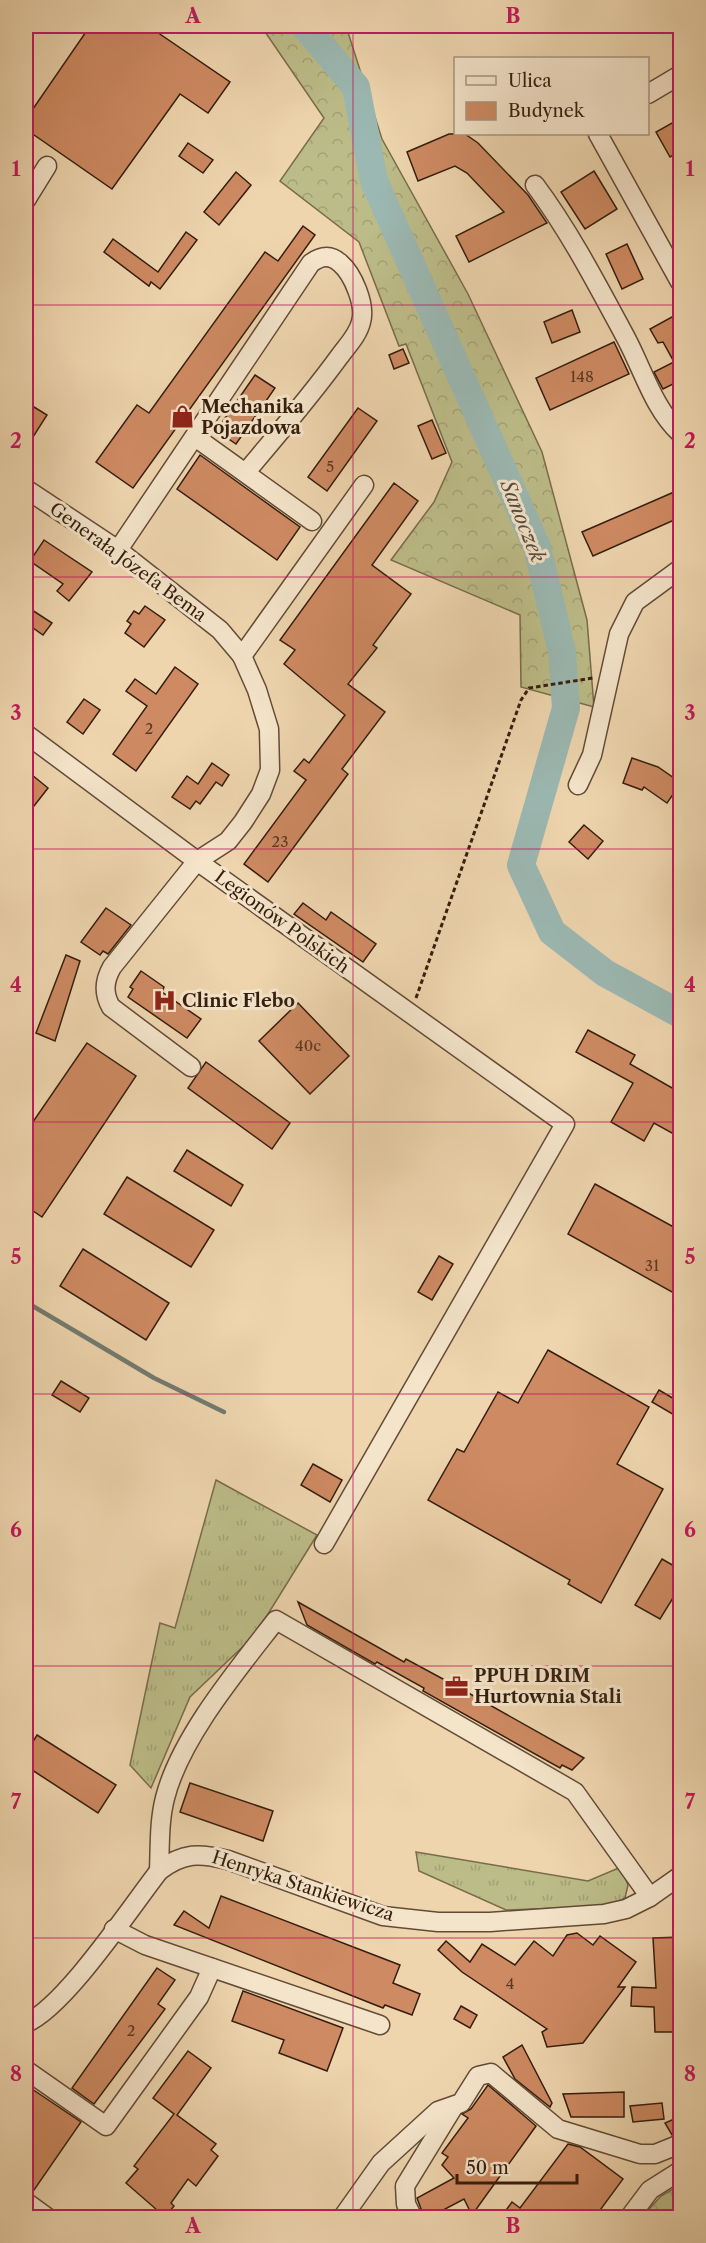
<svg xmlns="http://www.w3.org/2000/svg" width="706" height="2243" font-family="'Libre Caslon Text',serif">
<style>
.grass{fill:url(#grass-tufts);stroke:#786c4b;stroke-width:1.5}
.forest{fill:url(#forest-crowns);stroke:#786c4b;stroke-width:1.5}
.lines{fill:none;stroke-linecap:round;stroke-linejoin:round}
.stream{stroke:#727a70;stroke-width:4.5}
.river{stroke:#9bb8b2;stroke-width:28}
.building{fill:#ce8a62;stroke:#351d0e;stroke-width:1.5}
.minor-casing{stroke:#634b36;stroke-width:21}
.path{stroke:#351d0e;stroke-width:3;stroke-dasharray:4.5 3;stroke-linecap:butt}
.minor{stroke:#f4e4ca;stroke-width:18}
.grid{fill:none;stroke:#c2185b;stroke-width:1.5;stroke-opacity:0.55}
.labels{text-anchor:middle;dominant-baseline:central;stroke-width:6;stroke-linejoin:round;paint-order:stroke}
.number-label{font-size:15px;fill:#5b3823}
.poi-label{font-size:18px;font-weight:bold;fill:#351d0e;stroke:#f4e4ca;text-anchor:start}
.street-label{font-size:18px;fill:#351d0e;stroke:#f4e4ca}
.water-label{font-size:20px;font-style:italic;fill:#544c3f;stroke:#f4e4ca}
.neatline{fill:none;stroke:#c2185b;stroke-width:2}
.grid-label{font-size:20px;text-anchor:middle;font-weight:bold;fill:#c2185b}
</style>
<defs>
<pattern id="grass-tufts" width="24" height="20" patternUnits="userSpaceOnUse" patternTransform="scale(1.5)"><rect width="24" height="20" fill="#bcbc88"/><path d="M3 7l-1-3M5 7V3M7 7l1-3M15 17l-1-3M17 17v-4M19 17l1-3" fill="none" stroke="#a2a174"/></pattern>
<pattern id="forest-crowns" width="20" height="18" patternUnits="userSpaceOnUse" patternTransform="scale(1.5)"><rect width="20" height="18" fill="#bcbc88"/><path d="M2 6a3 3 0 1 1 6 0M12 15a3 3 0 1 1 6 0" fill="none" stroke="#a2a174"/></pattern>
</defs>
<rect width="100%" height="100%" fill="#eed5ae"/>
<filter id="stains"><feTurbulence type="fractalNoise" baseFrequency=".00333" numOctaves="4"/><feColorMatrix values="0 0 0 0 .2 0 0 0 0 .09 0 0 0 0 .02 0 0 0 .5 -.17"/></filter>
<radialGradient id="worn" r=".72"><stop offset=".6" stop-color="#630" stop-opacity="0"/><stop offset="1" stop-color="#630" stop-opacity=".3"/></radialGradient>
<!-- grass -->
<g class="grass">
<path d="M 216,1480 L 317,1535 L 255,1635 L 190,1697 L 151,1788 L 130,1765 L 160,1623 L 175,1628 Z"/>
<path d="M 416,1852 L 588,1881 L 621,1867 L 628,1885 L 625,1898 L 611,1906 L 506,1910 L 419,1871 Z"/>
</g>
<!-- forest -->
<g class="forest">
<path d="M 261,26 L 346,26 L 382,139 L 468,294 L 542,452 L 587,620 L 594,707 L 521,687 L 520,615 L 391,560 L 434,502 L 452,462 L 406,344 L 399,346 L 359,242 L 280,181 L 324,118 Z"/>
<path d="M 680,2185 L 680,2217 L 641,2218 L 661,2196 Z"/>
</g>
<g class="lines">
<!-- stream -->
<path class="stream" d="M 26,1302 L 154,1378 L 224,1412"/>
<!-- river -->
<path class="river" d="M 305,26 L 356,87 L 374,181 L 537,547 L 562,652 L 566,708 L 521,865 L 552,932 L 605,973 L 680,1014"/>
</g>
<!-- building -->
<g class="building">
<path d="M 90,26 L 148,26 L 230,82 L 208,113 L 180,94 L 112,189 L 34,135 L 26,146 L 26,119 Z"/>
<path d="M 681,118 L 681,151 L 670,157 L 656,132 Z"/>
<path d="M 449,134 L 465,134 L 478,143 L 528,195 L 547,223 L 469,262 L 456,236 L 504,212 L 467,173 L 455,166 L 418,181 L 407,152 Z"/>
<path d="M 188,143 L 213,160 L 203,173 L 179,156 Z"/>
<path d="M 594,171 L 617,209 L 585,229 L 561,192 Z"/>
<path d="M 236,172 L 251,185 L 219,225 L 204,212 Z"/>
<path d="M 303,226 L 315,235 L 133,488 L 96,462 L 137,405 L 149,413 L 265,252 L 278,261 Z"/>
<path d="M 186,232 L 197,240 L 160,289 L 151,282 L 149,286 L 104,252 L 113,239 L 158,272 Z"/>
<path d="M 627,244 L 643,279 L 622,289 L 606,254 Z"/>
<path d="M 572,310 L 580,332 L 552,343 L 544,322 Z"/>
<path d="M 681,312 L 681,380 L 663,389 L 654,372 L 674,362 L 663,342 L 658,343 L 650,329 Z"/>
<path d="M 614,342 L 629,374 L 550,410 L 536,378 Z"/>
<path d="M 403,349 L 409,363 L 394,369 L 389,355 Z"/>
<path d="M 255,375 L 275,388 L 236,444 L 223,435 L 228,428 L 221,424 Z"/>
<path d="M 34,407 L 47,415 L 26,448 L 26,419 Z"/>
<path d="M 358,408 L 377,421 L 327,491 L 308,477 Z"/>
<path d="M 432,420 L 446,453 L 432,459 L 418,426 Z"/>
<path d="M 200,455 L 300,527 L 277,560 L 177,489 Z"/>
<path d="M 394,483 L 418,501 L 372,565 L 411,594 L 373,645 L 377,648 L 348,684 L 385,712 L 342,769 L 348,774 L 268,882 L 244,864 L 306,780 L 294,771 L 304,759 L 309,763 L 345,715 L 284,664 L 295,650 L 280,640 Z"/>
<path d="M 681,489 L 681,517 L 593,556 L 582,532 Z"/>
<path d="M 44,540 L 92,572 L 69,601 L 57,591 L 63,584 L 30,561 Z"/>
<path d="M 145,606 L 165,620 L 144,647 L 125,633 L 131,624 L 127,621 L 134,611 L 139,614 Z"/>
<path d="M 32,610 L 52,623 L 43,635 L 26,623 Z"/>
<path d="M 175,667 L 198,684 L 136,771 L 113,754 L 147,706 L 126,691 L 135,679 L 156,694 Z"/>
<path d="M 84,699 L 100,710 L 83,734 L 67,722 Z"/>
<path d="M 632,758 L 658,767 L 681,783 L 667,803 L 644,787 L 642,790 L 623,783 Z"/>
<path d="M 212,763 L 229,775 L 222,786 L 216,782 L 200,804 L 196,801 L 190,809 L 172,797 L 187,776 L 198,784 Z"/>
<path d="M 26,770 L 48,788 L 34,806 L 26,800 Z"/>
<path d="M 584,825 L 603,841 L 588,859 L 569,842 Z"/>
<path d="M 303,903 L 326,920 L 331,912 L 376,944 L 363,962 L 294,914 Z"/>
<path d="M 106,908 L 131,925 L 108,954 L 103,951 L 100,955 L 81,942 Z"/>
<path d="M 66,955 L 80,961 L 55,1041 L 36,1033 Z"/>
<path d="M 141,971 L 164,987 L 162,992 L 201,1019 L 187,1038 L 128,997 L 133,989 L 130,987 Z"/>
<path d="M 298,1003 L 349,1056 L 310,1094 L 259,1041 Z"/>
<path d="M 588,1030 L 635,1055 L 630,1064 L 681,1093 L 681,1138 L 654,1123 L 644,1141 L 611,1122 L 633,1083 L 576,1052 Z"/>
<path d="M 87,1043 L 136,1076 L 42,1217 L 26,1206 L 26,1132 Z"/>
<path d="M 206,1062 L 290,1123 L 272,1149 L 188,1088 Z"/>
<path d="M 187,1150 L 243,1185 L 231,1206 L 174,1171 Z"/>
<path d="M 127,1177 L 214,1230 L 191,1267 L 104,1214 Z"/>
<path d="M 595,1184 L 681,1231 L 681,1297 L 568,1234 Z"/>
<path d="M 83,1249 L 169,1303 L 146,1340 L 60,1286 Z"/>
<path d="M 439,1256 L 453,1264 L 432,1300 L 418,1292 Z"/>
<path d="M 548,1350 L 649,1407 L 617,1464 L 663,1489 L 601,1603 L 568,1584 L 570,1580 L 428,1500 L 457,1449 L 464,1452 L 498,1392 L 518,1403 Z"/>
<path d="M 61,1381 L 89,1398 L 80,1412 L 52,1395 Z"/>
<path d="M 659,1390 L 681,1403 L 681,1419 L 652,1402 Z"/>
<path d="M 313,1464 L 342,1480 L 330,1502 L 301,1485 Z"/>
<path d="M 662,1559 L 681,1570 L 681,1585 L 660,1619 L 635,1605 Z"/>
<path d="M 298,1602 L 404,1662 L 406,1659 L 456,1686 L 584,1758 L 572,1770 L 562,1765 L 560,1768 L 423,1691 L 424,1688 L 377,1662 L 375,1664 L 307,1625 Z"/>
<path d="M 37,1735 L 116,1785 L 98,1813 L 26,1766 L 26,1753 Z"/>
<path d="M 190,1783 L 273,1811 L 263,1841 L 180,1812 Z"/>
<path d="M 221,1896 L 400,1965 L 393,1983 L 420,1994 L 412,2015 L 385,2005 L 383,2008 L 174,1925 L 184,1911 L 209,1928 Z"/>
<path d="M 577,1933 L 593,1945 L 600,1936 L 636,1962 L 618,1987 L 625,1987 L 583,2043 L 547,2047 L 542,2032 L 547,2029 L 462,1972 L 438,1950 L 446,1941 L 470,1962 L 482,1944 L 515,1965 L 534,1941 L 553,1956 L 567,1935 Z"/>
<path d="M 681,1937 L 681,2032 L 655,2032 L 654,2007 L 631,2006 L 632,1987 L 656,1988 L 653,1938 Z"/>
<path d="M 157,1968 L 175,1980 L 158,2004 L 165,2009 L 94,2104 L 72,2088 Z"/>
<path d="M 243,1991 L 343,2028 L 327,2071 L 279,2053 L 284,2040 L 232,2021 Z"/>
<path d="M 461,2006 L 477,2015 L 470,2028 L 454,2019 Z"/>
<path d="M 522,2045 L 552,2103 L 550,2107 L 515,2079 L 503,2057 Z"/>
<path d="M 188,2051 L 211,2068 L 177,2115 L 216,2144 L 211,2150 L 218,2156 L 196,2186 L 188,2179 L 171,2203 L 174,2206 L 165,2217 L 126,2183 L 138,2169 L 134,2166 L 174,2114 L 153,2098 Z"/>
<path d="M 26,2085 L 81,2122 L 34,2190 L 26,2184 Z"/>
<path d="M 488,2085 L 536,2126 L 472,2215 L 464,2199 L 430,2217 L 424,2217 L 417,2198 L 454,2178 L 442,2165 L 448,2157 L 442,2153 L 468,2118 L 462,2114 L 471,2109 Z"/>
<path d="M 624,2092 L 624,2117 L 571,2117 L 563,2094 Z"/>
<path d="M 662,2103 L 664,2119 L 633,2122 L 630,2106 Z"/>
<path d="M 681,2116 L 681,2133 L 672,2135 L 665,2123 Z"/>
<path d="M 568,2144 L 580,2147 L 623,2179 L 595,2217 L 501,2217 L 512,2202 L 520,2208 Z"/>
</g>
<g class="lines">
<defs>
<g id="minor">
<path d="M 648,94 L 680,75"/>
<path d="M 598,134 L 680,282"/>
<path d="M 535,185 C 570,232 598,286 626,338 C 643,370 654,409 680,433"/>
<path d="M 26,200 L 47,166"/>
<path d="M 195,437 L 312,521"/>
<path d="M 26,489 L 118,550 L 220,630 L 242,656 L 257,690 L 269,729 L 270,770 L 261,794 L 243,822 L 228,841 L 197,861 L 112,967 C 104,981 103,993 111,1007 L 191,1067"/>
<path d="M 118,550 L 311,263 C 321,256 330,254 340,263 C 353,274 366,305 361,322 C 358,335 347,346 339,357 C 310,397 278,434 246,472"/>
<path d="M 242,656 L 364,485"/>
<path d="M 26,734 L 197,861 L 565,1124 L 324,1544"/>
<path d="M 578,785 L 592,755 L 619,634 L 635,602 L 680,569"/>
<path d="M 159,1871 C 160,1846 159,1821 165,1798 C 180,1738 238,1669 276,1620 L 575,1792 L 650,1897"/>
<path d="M 114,1929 L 145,1945 L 380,2025"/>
<path d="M 26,2023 C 64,2008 131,1907 159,1871 C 183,1852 200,1853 228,1860 L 383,1916 L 438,1922 L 490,1922 L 604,1914 L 626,1909 L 650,1897 L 680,1876"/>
<path d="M 26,2070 L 106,2126 L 199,1997 L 212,1968"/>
<path d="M 26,2202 L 48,2218"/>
<path d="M 342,2218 L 381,2163 L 438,2111 L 461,2103 L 478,2076 L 491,2073 L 558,2129 L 640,2154 L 655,2154 L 680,2144"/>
<path d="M 413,2218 L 406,2204 L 405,2186 L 454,2106"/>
<path d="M 629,2218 L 650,2190 L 680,2171"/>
</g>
</defs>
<!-- minor casing -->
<use href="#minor" class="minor-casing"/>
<!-- path -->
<path class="path" d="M 416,998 L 521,700 L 529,688 L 593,678"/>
<!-- minor -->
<use href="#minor" class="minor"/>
</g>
<!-- grid -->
<path class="grid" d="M 353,26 L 353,2218M 26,305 L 680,305M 26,577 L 680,577M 26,849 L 680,849M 26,1122 L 680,1122M 26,1394 L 680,1394M 26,1666 L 680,1666M 26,1938 L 680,1938"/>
<!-- icons -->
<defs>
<symbol id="shop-bare" viewBox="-9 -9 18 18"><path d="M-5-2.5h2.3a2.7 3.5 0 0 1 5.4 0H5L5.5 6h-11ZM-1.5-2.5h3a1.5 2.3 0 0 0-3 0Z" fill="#8f2418" stroke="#f4e4ca" stroke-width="2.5" paint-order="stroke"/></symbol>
<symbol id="hospital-bare" viewBox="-9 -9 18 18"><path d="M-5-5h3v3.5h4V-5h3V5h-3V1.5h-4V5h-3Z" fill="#8f2418" stroke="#f4e4ca" stroke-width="2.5" paint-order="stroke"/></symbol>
<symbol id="office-bare" viewBox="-9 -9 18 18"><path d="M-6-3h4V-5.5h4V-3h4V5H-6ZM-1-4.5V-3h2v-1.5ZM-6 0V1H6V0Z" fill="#8f2418" stroke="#f4e4ca" stroke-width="2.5" paint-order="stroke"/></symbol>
</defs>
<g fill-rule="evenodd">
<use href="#shop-bare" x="166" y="400" width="33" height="33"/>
<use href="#hospital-bare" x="148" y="984" width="33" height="33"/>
<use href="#office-bare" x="440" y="1670" width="33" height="33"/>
</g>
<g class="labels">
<!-- number labels -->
<g class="number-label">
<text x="582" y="376">148</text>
<text x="330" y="466">5</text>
<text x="149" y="728">2</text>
<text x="280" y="841">23</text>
<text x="308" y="1045">40c</text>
<text x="652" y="1265">31</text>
<text x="510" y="1983">4</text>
<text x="131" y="2030">2</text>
</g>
<!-- poi labels -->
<g class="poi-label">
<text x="201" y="407">Mechanika<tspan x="201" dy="21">Pojazdowa</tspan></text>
<text x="182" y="1001">Clinic Flebo</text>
<text x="474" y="1676">PPUH DRIM<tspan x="474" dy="21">Hurtownia Stali</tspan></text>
</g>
<!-- street labels -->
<g class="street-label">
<text transform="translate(128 562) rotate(36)">Generała Józefa Bema</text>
<text transform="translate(282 922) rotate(36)">Legionów Polskich</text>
<text transform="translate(303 1886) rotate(18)">Henryka Stankiewicza</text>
</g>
<!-- water labels -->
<g class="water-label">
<text transform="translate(523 521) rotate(68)">Sanoczek</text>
</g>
</g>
<!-- margin -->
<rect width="706" height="2243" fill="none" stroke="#eed5ae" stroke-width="66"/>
<!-- legend -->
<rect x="454" y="57" width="195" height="78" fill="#f4e4ca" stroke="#a8947f" stroke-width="1.5"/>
<rect x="466" y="76" width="30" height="9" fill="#f4e4ca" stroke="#a8947f" stroke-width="1.5"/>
<text x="508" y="87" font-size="18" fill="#351d0e">Ulica</text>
<rect x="466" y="102" width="30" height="18" fill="#ce8a62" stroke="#a8947f" stroke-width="1.5"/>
<text x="508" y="117" font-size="18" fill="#351d0e">Budynek</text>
<!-- scale -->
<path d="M457 2174v9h120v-9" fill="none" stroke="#351d0e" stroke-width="3"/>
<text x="466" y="2174" font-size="18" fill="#351d0e" stroke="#f4e4ca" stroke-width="4.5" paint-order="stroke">50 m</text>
<rect x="33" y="33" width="640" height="2177" class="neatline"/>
<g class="grid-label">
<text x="193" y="23">A</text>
<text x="513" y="23">B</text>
<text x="16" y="176">1</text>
<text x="690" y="176">1</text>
<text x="16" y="448">2</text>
<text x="690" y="448">2</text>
<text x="16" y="720">3</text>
<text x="690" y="720">3</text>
<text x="16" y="992">4</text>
<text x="690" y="992">4</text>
<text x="16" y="1264">5</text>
<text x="690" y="1264">5</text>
<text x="16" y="1537">6</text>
<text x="690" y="1537">6</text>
<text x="16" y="1809">7</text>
<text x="690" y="1809">7</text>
<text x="16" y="2081">8</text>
<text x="690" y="2081">8</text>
<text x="193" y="2233">A</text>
<text x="513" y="2233">B</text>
</g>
<rect width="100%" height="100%" filter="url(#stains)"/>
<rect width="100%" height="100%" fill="url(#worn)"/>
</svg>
